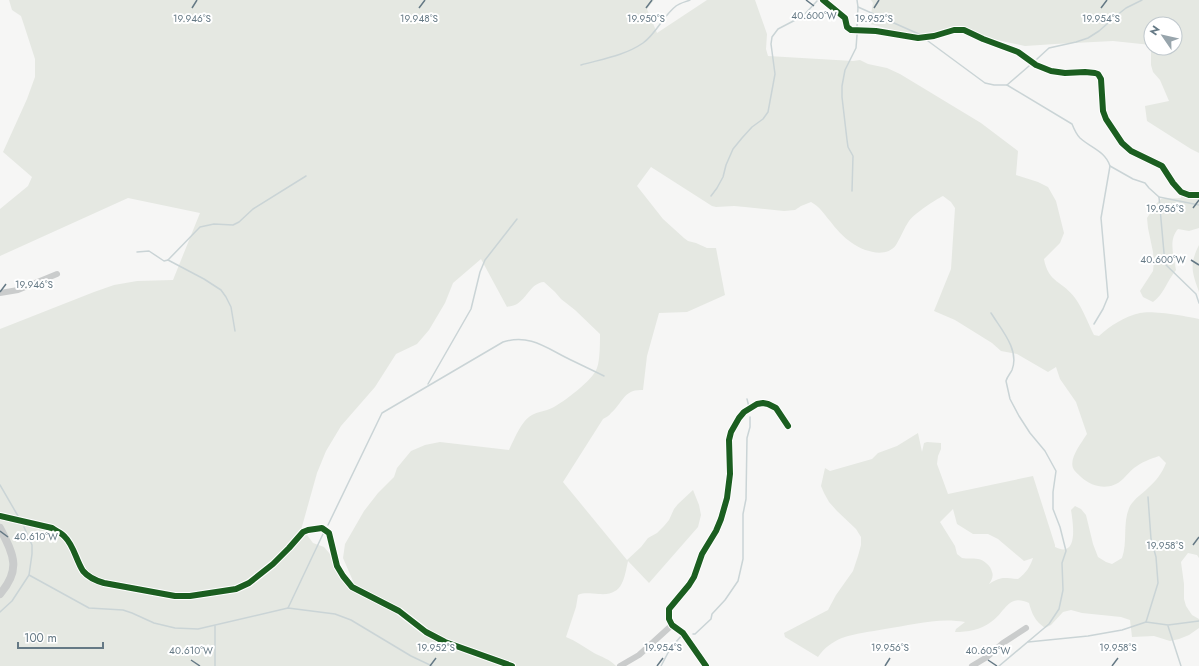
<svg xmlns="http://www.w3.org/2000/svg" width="1199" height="666" font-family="Jost,sans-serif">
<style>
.green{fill:#e5e8e2;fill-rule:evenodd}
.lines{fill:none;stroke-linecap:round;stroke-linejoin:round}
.stream{stroke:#cad4d6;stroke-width:1.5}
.minor{stroke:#cacccc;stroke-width:6}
.tertiary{stroke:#cacccc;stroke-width:8}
.cycleway-casing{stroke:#fff;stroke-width:8}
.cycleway{stroke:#1b5e20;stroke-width:6}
.ticks{fill:none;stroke:#657985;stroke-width:1.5}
.ticks-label{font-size:10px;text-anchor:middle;fill:#657985;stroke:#fff;stroke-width:4;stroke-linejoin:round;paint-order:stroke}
</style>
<rect width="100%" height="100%" fill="#f6f6f5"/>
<!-- green -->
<g class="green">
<path d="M 9,0 L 654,0 L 647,9 L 657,33 L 707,0 L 755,0 L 767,34 L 766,49 L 768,56 L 853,61 L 860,60 L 868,64 L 887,68 L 900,74 L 981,123 L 1018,151 L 1016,175 L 1038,182 L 1048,187 L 1056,201 L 1064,233 L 1060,243 L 1044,259 C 1048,283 1063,281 1075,298 C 1083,309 1088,323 1094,335 L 1099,336 C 1110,326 1125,316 1140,313 C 1152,310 1186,316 1199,319 L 1199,558 L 1197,555 L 1188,553 L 1181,562 L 1184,584 L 1184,599 L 1186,606 L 1192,615 L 1199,619 L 1199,628 L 1189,635 L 1179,639 L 1170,641 L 1154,636 L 1132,637 L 1130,620 L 1121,617 L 1082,613 L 1071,610 L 1063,612 L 1051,625 L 1045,628 C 1035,621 1032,614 1029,603 C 1008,593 1005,613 991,622 C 980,630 968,632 955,632 L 956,629 L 965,622 C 939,617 911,625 885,629 C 870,632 856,633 842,638 C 832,642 824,648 818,657 L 785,637 L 784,633 L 828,610 L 836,595 L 853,571 L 858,556 L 861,545 L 861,537 L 856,529 L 837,511 L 829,502 L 824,493 L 821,486 L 825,468 L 830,471 L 872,459 L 878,453 L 897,446 L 918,433 L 922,452 L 924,443 L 927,442 L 941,443 L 941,449 L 938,456 L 937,464 L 948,494 L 1033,476 L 1055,545 L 1055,547 C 1079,559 1073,523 1071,510 L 1075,506 L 1081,509 L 1086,515 L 1093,544 L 1098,557 L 1106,562 L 1112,564 L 1122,558 C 1128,542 1122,522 1130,506 C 1135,498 1142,494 1148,488 C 1156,481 1162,473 1166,463 L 1159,456 C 1150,459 1142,462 1134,468 C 1130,471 1127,475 1123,479 C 1111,491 1093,488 1081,477 C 1078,474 1074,471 1073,468 C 1069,458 1082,442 1087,434 L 1076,402 L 1060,379 L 1056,367 L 1048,372 L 1017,354 L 1001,351 L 992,343 L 955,320 L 934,311 L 951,269 L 955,208 L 951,202 L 943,196 C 935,200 915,213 909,221 C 904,228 901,237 896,245 C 886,259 863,251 852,243 C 843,237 836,229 830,221 C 824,214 820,207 811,202 L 801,206 L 795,210 L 784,211 L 745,207 L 734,206 L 716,207 L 712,206 L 651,167 L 637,186 L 663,219 L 684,238 L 688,241 L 696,243 L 707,248 L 716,248 L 725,295 L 687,312 L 659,313 L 647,356 L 643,390 C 623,389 623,403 611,413 C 609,416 606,417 603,419 L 563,482 L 627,560 L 641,547 L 648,538 L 657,533 L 664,526 L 669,520 L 674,509 L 678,504 L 693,490 L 699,505 L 701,515 L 698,527 L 649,583 L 628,561 C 624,579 623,596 599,594 C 591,594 585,592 578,595 L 576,607 L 566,637 C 576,641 584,647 594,653 C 602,657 609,659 616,666 L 0,666 L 0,329 L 94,292 L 114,285 L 137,281 L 173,280 L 200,213 L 128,198 L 0,256 L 0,209 L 28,186 L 32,177 L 3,152 L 27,99 L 35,77 L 35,59 L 24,25 L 21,16 L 12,10 ZM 481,259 L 507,307 C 510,306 514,306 517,304 C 527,298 531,283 544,282 L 555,292 L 561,299 L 575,310 L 600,334 C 600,342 600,361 597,368 C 593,380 564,402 552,408 C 546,411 537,412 532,415 C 521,421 514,440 509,450 L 440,442 L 425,445 L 411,451 L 397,468 L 394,477 L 378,493 L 364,511 L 345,544 L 343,558 L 356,588 L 334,563 L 330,554 L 324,547 L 313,543 L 307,535 L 300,533 L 303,523 L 317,473 L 326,451 L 341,426 L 375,387 L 396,354 L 417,344 L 429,330 L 445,303 L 453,283 ZM 953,509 L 957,524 L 973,534 L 988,534 L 998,539 L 1024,561 L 1033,558 C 1030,567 1026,573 1018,579 C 1003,578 1002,576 989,584 C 991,581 994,576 992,572 C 991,566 984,560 978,559 C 973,558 967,559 962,558 L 957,554 L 955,546 L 940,522 Z"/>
<path d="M 871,0 L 1199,0 L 1199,153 L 1191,149 L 1147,121 L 1145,106 L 1169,101 L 1160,80 L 1153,72 L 1151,65 L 1151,46 L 1151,48 L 1175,48 L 1175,24 L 1151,24 L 1151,45 L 1113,41 L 1055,44 L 1025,46 L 988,38 L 967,30 L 924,36 L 912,35 L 870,24 L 870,19 L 873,3 Z"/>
<path d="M 1183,189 L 1199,192 L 1199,228 L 1189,231 L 1178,229 C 1168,240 1174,257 1176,270 C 1167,281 1164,294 1153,302 L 1143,297 L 1140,291 L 1153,271 L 1154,262 L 1153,252 L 1148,228 L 1147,218 L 1157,203 L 1161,199 L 1181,198 Z"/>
<path d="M 1199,245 L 1199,292 C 1192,272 1189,265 1199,245 Z"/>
</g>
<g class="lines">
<!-- stream -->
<g class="stream">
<path d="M 857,0 L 858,7 L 857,26"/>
<path d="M 858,7 L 921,35"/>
<path d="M 928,41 L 985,83 L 994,85 L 1007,85 L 1072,124 C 1074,129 1076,134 1080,138 C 1091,148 1105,151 1110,166 L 1101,218 L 1108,297 L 1103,309 L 1094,324"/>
<path d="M 1037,59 L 1049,48 L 1076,42 L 1088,38 L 1099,31 L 1116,16 L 1126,8 L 1142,0"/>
<path d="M 581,65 C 602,59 624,56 643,43 C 656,34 663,16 676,6 C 680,3 685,2 690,0"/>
<path d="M 1007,85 L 1029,66"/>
<path d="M 1110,166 L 1133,179 L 1145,183 L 1149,188 L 1159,197 L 1199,205"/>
<path d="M 852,191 L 853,156 L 848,147 L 847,140 L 842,97 L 842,86 L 845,70 L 856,48 L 857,35"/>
<path d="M 711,196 L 717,188 L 723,177 L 726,165 L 733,149 L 742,138 L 752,127 L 763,119 L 768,112 L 775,74 L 771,44 L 772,37 L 778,29 L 803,16 L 817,1"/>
<path d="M 1159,197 L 1165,264 L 1196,294 L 1199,303"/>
<path d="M 137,252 L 149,251 L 164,261 L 168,260 L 204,279 L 221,290 L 226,297 L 231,307 L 235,331"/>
<path d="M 168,260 L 200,227 L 214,224 L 233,225 L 239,222 L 253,209 L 306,176"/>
<path d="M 991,313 C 1001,329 1020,350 1012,370 C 1010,374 1007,377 1006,381 L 1010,399 L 1019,416 L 1030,433 L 1045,451 L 1056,471 L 1053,492 L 1053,509 L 1060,527 L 1066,551 L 1062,563 L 1063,590 L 1059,609 L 1049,624 L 999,666"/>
<path d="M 428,384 L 471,309 L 480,272 L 485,260 L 517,219"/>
<path d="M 747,399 L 749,407"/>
<path d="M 0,485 L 18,516"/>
<path d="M 328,525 L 382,413 L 503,342 C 529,334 545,347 567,358 C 579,364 592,370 604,376"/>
<path d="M 29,575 L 89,608 L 123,610 L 132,613 L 154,623 L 175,628 L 198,629 L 288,608 L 335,614 L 351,620 L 411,656 L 432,666"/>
<path d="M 288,608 L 323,534"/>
<path d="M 0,612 L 12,601 L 29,575 L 32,554 L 32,545 L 24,527"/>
<path d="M 1146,622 L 1158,583 L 1156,557 L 1151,539 L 1148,497"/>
<path d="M 215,626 L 215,666"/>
<path d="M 1168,626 L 1181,666"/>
<path d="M 693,634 L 695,634 L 711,619 L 712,614 L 725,600 L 738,581 L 743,559 L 743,514 L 746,499 L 747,438 L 750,427 L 750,417"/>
<path d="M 1028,642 L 1088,636 L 1122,630 L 1146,622 L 1168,625 L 1199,621"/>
<path d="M 661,666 L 670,649 L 682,635"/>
</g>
<!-- minor -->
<g class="minor">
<path d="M 823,0 L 845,18 L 847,27 L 851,30 L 876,31 L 918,38 L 934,36 L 954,30 L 964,30 L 983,39 L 1018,52 L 1036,65 L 1051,71 L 1065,73 L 1085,72 L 1095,73 L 1098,74 L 1101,79 L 1103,111 L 1106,119 L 1122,143 L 1131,151 L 1162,166 L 1173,183 L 1181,192 L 1189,195 L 1199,195"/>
<path d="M 0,293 L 18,290 L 57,274"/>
<path d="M 0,516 L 52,528 C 56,531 62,533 65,537 C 74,546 76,560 83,571 C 88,577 97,581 104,583 L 175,596 L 190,596 L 236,589 L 249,583 L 273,564 L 289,548 L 303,532 L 308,530 L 322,528 L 329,533 L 337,566 L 343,576 L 352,587 L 399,611 L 426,632 L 445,642 L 512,666"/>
<path d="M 620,666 L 639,655 L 672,625"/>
<path d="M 706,666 L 683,633 L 672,625 L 669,619 L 669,609 L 689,585 L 694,577 L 702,554 L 716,531 L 721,519 L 727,498 L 730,474 L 729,440 L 731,432 L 739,418 L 744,412 L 757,404 L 763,403 L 768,404 L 776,408 L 788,426"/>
<path d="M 972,666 L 987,657 L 1003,643 L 1026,628"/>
</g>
<!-- tertiary -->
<path class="tertiary" d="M 0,528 C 13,554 22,569 0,594"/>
<defs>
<g id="cycleway">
<path d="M 823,0 L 845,18 L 847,27 L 851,30 L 876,31 L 918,38 L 934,36 L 954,30 L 964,30 L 983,39 L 1018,52 L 1036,65 L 1051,71 L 1065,73 L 1085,72 L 1095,73 L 1098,74 L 1101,79 L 1103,111 L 1106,119 L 1122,143 L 1131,151 L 1162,166 L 1173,183 L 1181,192 L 1189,195 L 1199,195"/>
<path d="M 0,516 L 52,528 C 56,531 62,533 65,537 C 74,546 76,560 83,571 C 88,577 97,581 104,583 L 175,596 L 190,596 L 236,589 L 249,583 L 273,564 L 289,548 L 303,532 L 308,530 L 322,528 L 329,533 L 337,566 L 343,576 L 352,587 L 399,611 L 426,632 L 445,642 L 512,666"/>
<path d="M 706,666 L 683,633 L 672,625 L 669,619 L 669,609 L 689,585 L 694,577 L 702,554 L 716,531 L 721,519 L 727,498 L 730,474 L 729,440 L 731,432 L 739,418 L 744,412 L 757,404 L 763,403 L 768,404 L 776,408 L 788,426"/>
</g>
</defs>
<!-- cycleway casing -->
<use href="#cycleway" class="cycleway-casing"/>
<!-- cycleway -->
<use href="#cycleway" class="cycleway"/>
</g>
<!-- ticks -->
<path class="ticks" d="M 806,0 L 814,6M 192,8 L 197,0M 419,8 L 425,0M 646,8 L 652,0M 874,8 L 879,0M 1101,8 L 1107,0M 1193,208 L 1199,200M 1191,260 L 1199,265M 0,292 L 6,284M 0,531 L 8,537M 1193,545 L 1199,537M 191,660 L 200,666M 988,660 L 997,666M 430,666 L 436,658M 657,666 L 663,658M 885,666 L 890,658M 1112,666 L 1118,658"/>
<g class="ticks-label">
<text x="814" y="19">40.600°W</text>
<text x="192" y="22">19.946°S</text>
<text x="419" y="22">19.948°S</text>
<text x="646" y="22">19.950°S</text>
<text x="1101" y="22">19.954°S</text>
<text x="874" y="22">19.952°S</text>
<text x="1165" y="212">19.956°S</text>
<text x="1163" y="263">40.600°W</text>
<text x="34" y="288">19.946°S</text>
<text x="36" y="540">40.610°W</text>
<text x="1165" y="549">19.958°S</text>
<text x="436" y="651">19.952°S</text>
<text x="663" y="651">19.954°S</text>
<text x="890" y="651">19.956°S</text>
<text x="1118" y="651">19.958°S</text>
<text x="191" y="654">40.610°W</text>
<text x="988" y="654">40.605°W</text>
</g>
<!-- north arrow -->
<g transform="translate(1163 36) rotate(304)"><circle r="19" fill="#ffffff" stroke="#c1c9ce"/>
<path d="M0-3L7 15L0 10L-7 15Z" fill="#98a5ac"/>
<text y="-6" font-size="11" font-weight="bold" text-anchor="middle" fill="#657985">N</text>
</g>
<!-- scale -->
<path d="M18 642v6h85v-6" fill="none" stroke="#657985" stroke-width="2"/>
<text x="24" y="642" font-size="12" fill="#657985" stroke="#ffffff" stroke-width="3" paint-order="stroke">100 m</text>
</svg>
